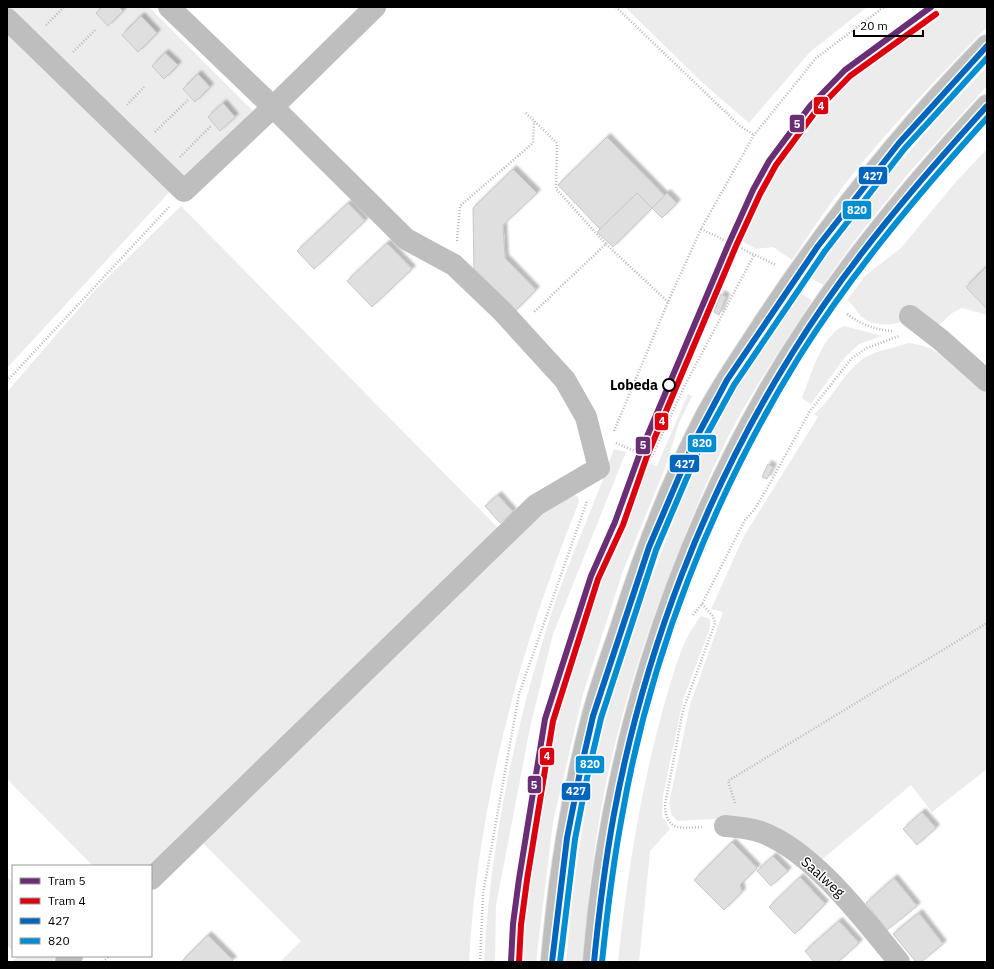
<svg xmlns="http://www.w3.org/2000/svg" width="994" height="969" font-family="'IBM Plex Sans',sans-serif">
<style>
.green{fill:#ececec}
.building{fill:#dfdfdf;stroke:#c7c7c7;filter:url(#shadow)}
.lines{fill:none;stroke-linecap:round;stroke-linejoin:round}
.major-casing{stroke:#dbdbdb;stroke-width:24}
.path{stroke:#b9b9b9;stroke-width:2.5;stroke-dasharray:1 2;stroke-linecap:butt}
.minor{stroke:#bebebe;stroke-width:22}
.major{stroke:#bebebe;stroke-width:22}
.bus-1-casing{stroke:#fff;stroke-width:9}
.bus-2-casing{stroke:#fff;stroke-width:9}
.bus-1{stroke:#0065bd;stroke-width:6}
.bus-2{stroke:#008dd2;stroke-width:6}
.tram-1-casing{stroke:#fff;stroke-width:9}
.tram-2-casing{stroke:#fff;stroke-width:9}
.tram-1{stroke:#6a2e74;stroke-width:6}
.tram-2{stroke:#da020e;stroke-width:6}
.stop-dot{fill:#fff;stroke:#000;stroke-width:2}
.labels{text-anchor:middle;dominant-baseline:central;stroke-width:3;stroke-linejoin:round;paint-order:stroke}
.stop-label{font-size:14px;font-weight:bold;fill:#000;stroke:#fff;text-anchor:end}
.street-label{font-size:14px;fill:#000;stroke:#fff}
.line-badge{stroke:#fff;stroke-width:1.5}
.badge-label{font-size:11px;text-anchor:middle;font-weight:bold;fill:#fff}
</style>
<defs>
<filter id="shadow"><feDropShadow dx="3.5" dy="-3.5" stdDeviation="1" flood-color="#0004"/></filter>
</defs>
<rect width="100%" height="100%" fill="#fff"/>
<!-- green -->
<g class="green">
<path d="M 7,7 L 149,7 L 253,111 L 174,187 L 7,368 Z"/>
<path d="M 625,7 L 867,7 L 810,52 L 749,123 L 705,85 Z"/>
<path d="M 945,7 L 987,7 L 987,27 C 944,71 901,116 861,164 C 836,194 814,227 792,260 L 773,247 L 756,249 L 738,239 L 788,145 L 832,93 L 909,31 Z"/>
<path d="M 987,67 L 987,86 L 907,175 L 855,240 L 823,285 L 811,278 C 864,203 923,132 987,67 Z"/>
<path d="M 987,149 L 987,266 L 966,287 L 987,309 L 987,315 L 962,308 L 952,313 L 938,326 L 924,316 C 906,321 881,331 863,318 C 857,313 854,305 847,300 L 866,275 L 901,248 L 955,183 Z"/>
<path d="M 181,206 L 500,530 L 151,866 L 93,866 L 7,779 L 7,392 L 95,290 Z"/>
<path d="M 799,292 L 812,300 C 783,345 753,389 728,437 C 709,475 693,515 677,554 C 647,630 621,709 605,789 C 593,846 588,904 582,962 L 566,962 C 573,887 582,811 601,738 C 617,676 637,616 660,556 C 676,514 693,471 714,430 C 739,382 769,337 799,292 Z"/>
<path d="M 844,326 L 882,336 L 859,344 L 845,357 L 811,404 L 802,398 C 810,378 822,334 844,326 Z"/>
<path d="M 908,343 C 940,345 965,373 987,393 L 987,769 L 932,812 L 911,785 L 820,861 L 728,818 L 677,821 L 671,814 L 669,803 L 690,705 L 723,612 L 711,609 L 744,536 L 818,417 L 814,414 C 834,398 844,370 866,357 C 878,350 895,348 908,343 Z"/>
<path d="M 688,394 L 692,396 L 679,423 L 665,468 L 623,571 L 583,694 L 553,822 L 536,962 L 520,962 L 537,810 L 551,745 L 585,626 L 646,462 L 657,466 Z"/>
<path d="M 614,449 L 626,452 L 553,634 L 531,723 L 496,905 L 495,962 L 484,962 C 490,847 514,731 549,621 C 567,563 594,507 614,449 Z"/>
<path d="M 572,494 L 578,497 L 579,502 C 519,649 478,803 469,962 L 280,962 L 301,941 L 197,837 L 529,519 Z"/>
<path d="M 701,616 L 710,619 L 710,628 L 683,700 L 663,796 L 662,816 L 670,829 L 650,851 L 639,962 L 618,962 C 627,874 641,787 665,702 C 674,673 681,640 701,616 Z"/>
<path d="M 7,877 L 13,883 L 13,951 L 7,945 Z"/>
<path d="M 18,956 L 58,956 L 52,962 L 12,962 Z"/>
</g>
<!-- building -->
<g class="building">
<path d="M 102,7 L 119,7 L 123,11 L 108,26 L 96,13 Z"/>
<path d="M 141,16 L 157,33 L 138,52 L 122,35 Z"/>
<path d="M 165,53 L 178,65 L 164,79 L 152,66 Z"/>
<path d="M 198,74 L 210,87 L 195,102 L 183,89 Z"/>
<path d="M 223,103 L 235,117 L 220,131 L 208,117 Z"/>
<path d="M 607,137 L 665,196 L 652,208 L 637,193 L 600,229 L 558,185 Z"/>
<path d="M 513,169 L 537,193 L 503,225 L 505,258 L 536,290 L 513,313 L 474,273 L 473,208 Z"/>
<path d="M 637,193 L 652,208 L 613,247 L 597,232 Z"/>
<path d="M 667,193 L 677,203 L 662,218 L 652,208 Z"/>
<path d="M 348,203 L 365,221 L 314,269 L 297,251 Z"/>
<path d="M 387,243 L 412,269 L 372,307 L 347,281 Z"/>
<path d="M 987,266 L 987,309 L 966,287 Z"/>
<path d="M 721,294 L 726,297 L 719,315 L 714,312 Z"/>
<path d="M 768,464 L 773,467 L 767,479 L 762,477 Z"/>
<path d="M 498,495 L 513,512 L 500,523 L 485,506 Z"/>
<path d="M 922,812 L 936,828 L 917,845 L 903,829 Z"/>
<path d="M 732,842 L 757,868 L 740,885 L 742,892 L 724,910 L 694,880 Z"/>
<path d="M 773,856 L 788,871 L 771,886 L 757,871 Z"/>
<path d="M 800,877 L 825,904 L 795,934 L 769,907 Z"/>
<path d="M 894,878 L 917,906 L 887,930 L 866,903 Z"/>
<path d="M 919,913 L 943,944 L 921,962 L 916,962 L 893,934 Z"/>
<path d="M 839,921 L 859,943 L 838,962 L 814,962 L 805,951 Z"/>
<path d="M 208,935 L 233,960 L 231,962 L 181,962 Z"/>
</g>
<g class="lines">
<defs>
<g id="major">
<path d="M 552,962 C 559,879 572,796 593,716 C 601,686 612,656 622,626 C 644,556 671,485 705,419 C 723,384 747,351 768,318 C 833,220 905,130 987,46"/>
<path d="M 594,962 C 610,761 670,564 770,390 C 830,286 907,193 987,106"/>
</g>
</defs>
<!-- major casing -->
<use href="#major" class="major-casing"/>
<!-- path -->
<g class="path">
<path d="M 616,7 L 740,126 L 754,135"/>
<path d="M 46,25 L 64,7"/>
<path d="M 73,52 L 96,29"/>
<path d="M 127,105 L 144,87"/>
<path d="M 526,113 L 557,143 L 556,189 L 606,244 L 534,312"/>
<path d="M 155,132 L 188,100"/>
<path d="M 180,157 L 211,126"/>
<path d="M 701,229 L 776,265"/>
<path d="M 457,241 L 460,206 L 533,143 L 534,121"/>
<path d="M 606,244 L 668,302"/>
<path d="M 847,314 C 862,325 875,330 893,331"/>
<path d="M 7,381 L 169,207"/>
<path d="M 614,431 L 668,302 L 701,229 L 754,135 L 816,58 L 884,7"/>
<path d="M 616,443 L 651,458 L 686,383 L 754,255"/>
<path d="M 702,604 L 713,616 L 715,623 L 683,710 L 665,805 C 666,832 681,828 702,827"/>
<path d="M 693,615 L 702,604 L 745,520 L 754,510 L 765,492 L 810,411 L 852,358 L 867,348 L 899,336"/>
<path d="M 735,803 L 728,781 L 987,623"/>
<path d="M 103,962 L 109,956"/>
<path d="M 480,962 L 483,894 L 519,694 L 587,501"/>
</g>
<!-- minor -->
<g class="minor">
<path d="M 169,7 L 273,107 L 375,7"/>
<path d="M 7,19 L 184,191 L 273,107 L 406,239 L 454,265 L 502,311 L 565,380 L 586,417 L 599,468 L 536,505 L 151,879"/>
<path d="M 910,316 L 941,340 L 987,381"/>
<path d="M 725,826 C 736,827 749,828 761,832 C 813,851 864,919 899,962"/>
<path d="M 66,962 L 72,956"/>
</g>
<!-- major -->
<use href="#major" class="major"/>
<defs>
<g id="bus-1">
<path d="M 552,962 L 567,838 L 579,777 L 593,716 L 649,547 L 693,444 L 727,380 L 818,246 L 899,143 L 987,46"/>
<path d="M 594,962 C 599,912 605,863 614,814 C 644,652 705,492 793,352 C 848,263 917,183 987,106"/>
</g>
<g id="bus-2">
<path d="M 560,962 L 575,839 L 587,778 L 601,718 L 656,550 L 700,447 L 734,385 L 825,251 L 905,148 L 987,58"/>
<path d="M 602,962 C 607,913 613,864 622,816 C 650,655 713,496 799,357 C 853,271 919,193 987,118"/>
</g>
</defs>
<!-- bus-1 casing -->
<use href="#bus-1" class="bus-1-casing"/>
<!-- bus-2 casing -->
<use href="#bus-2" class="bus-2-casing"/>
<!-- bus-1 -->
<use href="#bus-1" class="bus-1"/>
<!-- bus-2 -->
<use href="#bus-2" class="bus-2"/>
<defs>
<path id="tram-1" d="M 511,962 L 513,924 L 519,879 L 545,719 L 591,576 L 615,522 L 640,453 L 729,243 L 753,190 L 769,161 L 810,106 L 845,70 L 931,7"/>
<path id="tram-2" d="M 519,962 L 521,925 L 527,880 L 553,721 L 598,579 L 623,525 L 647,456 L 736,246 L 760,194 L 776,165 L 816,111 L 850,76 L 936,14"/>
</defs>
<!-- tram-1 casing -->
<use href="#tram-1" class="tram-1-casing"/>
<!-- tram-2 casing -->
<use href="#tram-2" class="tram-2-casing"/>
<!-- tram-1 -->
<use href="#tram-1" class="tram-1"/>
<!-- tram-2 -->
<use href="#tram-2" class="tram-2"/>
</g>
<!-- markers -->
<circle class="stop-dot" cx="669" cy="385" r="6"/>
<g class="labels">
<!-- stop labels -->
<g class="stop-label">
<text x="658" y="385">Lobeda</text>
</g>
<!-- street labels -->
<g class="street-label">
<text transform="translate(823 877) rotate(42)">Saalweg</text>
</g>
</g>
<g class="line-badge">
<rect x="813" y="96" width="16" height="19" rx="4" fill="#da020e"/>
<rect x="789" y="114" width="16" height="19" rx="4" fill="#6a2e74"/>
<rect x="858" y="166" width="30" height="19" rx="4" fill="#0065bd"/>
<rect x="842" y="200" width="30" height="20" rx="4" fill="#008dd2"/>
<rect x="654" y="412" width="15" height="19" rx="4" fill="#da020e"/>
<rect x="687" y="434" width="30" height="19" rx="4" fill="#008dd2"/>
<rect x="635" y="436" width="16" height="19" rx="4" fill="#6a2e74"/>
<rect x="669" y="454" width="31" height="19" rx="4" fill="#0065bd"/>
<rect x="539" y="747" width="16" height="19" rx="4" fill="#da020e"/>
<rect x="575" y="755" width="30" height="19" rx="4" fill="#008dd2"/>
<rect x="527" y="775" width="15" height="19" rx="4" fill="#6a2e74"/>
<rect x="561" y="782" width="30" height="19" rx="4" fill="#0065bd"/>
</g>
<g class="badge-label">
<text x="821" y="110">4</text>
<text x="797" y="128">5</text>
<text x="873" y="180">427</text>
<text x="857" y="214">820</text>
<text x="662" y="425">4</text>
<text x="702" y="447">820</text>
<text x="643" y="449">5</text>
<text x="685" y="468">427</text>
<text x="547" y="760">4</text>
<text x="590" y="768">820</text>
<text x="534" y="789">5</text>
<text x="576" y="795">427</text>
</g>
<!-- border -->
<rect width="994" height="969" fill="none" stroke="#000000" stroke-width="16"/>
<!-- legend -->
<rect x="12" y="865" width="140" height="92" fill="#ffffff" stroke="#999999"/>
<rect x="20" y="878" width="20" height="6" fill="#6a2e74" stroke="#999999"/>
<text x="48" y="885" font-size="12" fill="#000000">Tram 5</text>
<rect x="20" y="898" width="20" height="6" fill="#da020e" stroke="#999999"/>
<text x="48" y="905" font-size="12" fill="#000000">Tram 4</text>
<rect x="20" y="918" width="20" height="6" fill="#0065bd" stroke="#999999"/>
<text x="48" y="925" font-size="12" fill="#000000">427</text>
<rect x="20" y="938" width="20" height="6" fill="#008dd2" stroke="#999999"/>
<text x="48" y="945" font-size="12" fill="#000000">820</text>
<!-- scale -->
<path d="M854 30v6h69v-6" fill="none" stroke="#000000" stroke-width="2"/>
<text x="860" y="30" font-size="12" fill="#000000" stroke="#ffffff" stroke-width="3" paint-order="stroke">20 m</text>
</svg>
